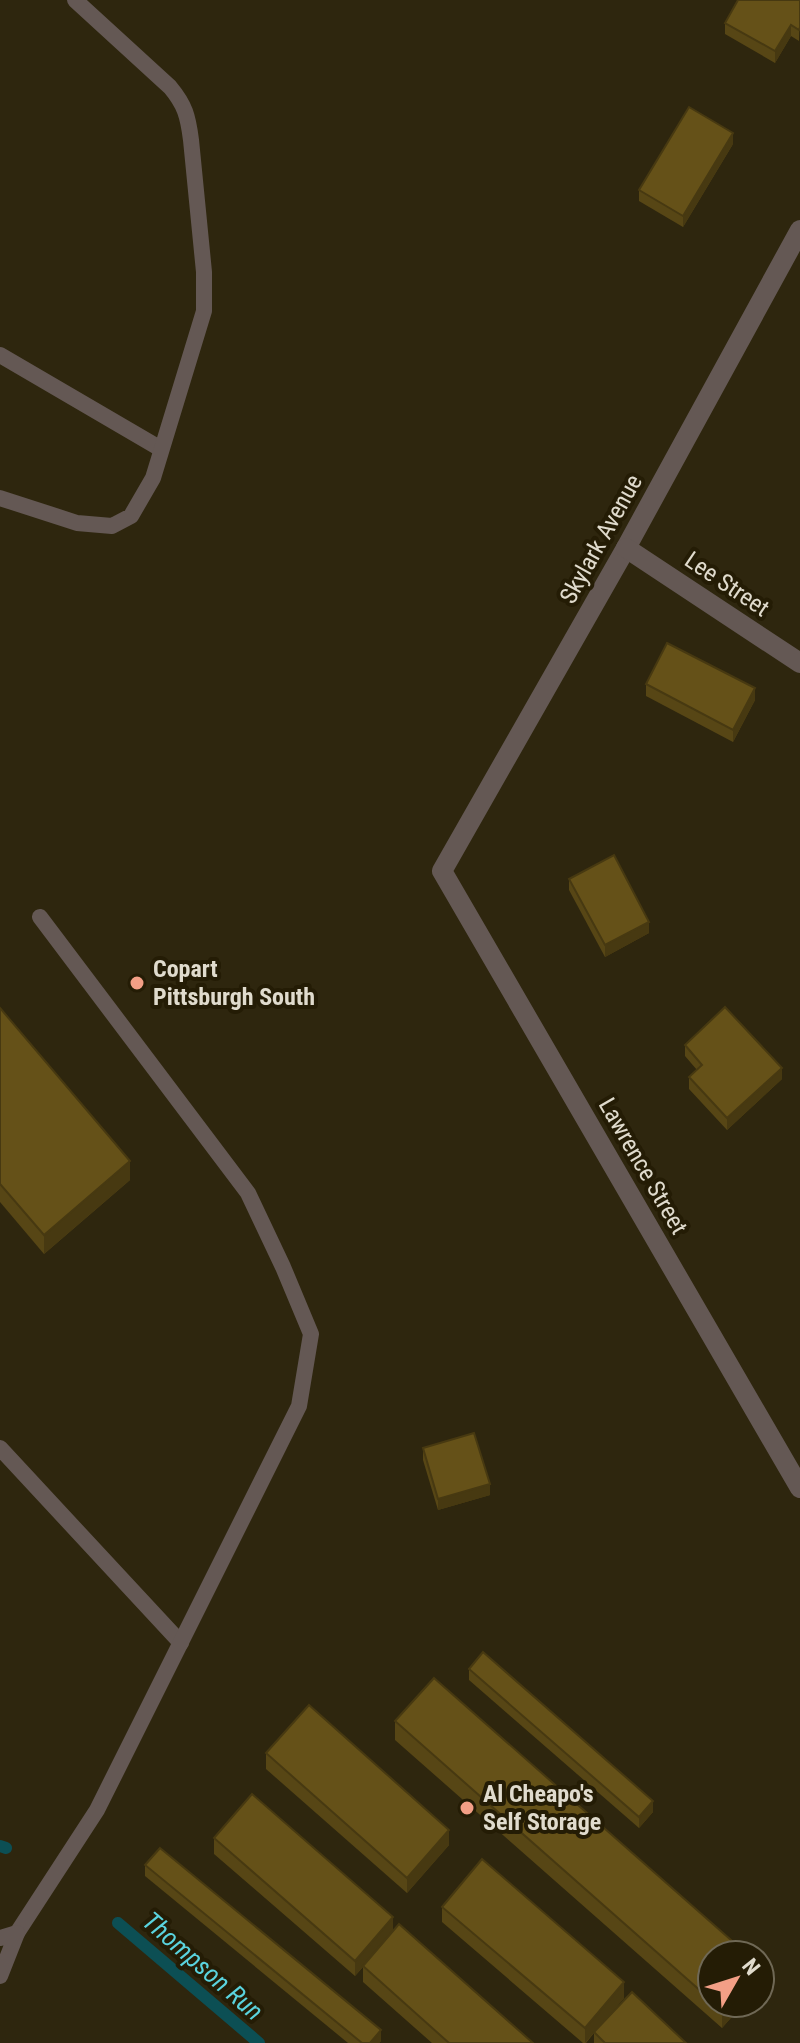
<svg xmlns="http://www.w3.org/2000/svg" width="800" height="2043" font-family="'Roboto Condensed',sans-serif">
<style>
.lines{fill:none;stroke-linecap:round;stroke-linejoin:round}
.stream{stroke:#0c4f54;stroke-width:12}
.service{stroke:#645854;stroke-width:16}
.minor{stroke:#645854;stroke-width:20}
.wall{fill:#574615}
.shaded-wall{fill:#473911}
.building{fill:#655118;stroke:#473911;stroke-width:2}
.poi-dot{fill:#f39f86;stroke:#241c05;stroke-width:3}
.labels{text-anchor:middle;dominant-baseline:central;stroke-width:8;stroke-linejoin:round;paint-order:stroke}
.street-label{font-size:24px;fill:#e0dbcd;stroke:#241c05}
.poi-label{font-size:24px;font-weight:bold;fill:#e0dbcd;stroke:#241c05;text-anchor:start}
.water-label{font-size:26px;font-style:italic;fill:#5ad3de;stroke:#241c05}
</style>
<rect width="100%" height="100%" fill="#2e260e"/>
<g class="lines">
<!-- stream -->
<g class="stream">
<path d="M 0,1846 L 6,1848"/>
<path d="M 118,1923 L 259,2043"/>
</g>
<!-- service -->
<g class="service">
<path d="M 0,355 L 161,449"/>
<path d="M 0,498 L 77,523 L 112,526 L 131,516 L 153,478 L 204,311 L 204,272 L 191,140 C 188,116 185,105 170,87 L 75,0"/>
<path d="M 0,1448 L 181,1643"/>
<path d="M 17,1933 L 97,1810 L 299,1406 L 311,1334 L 283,1267 L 248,1193 L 40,917"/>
<path d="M 0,1938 L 17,1933 L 0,1976"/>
</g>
<!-- minor -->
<g class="minor">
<path d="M 800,230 L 626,548 L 442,871 L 800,1488"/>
<path d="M 626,548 L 800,663"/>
</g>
</g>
<!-- wall -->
<g class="wall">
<path d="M 800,0 L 799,41 L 791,36 L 775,63 L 725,34 L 725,23 Z"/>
<path d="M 733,144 L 683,227 L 639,201 L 639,190 Z"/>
<path d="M 646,684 L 755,700 L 733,742 L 646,696 Z"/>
<path d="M 569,879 L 649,933 L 605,957 L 569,890 Z"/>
<path d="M 0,1008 L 130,1180 L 44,1254 L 0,1202 Z"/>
<path d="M 685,1045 L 782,1079 L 727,1130 L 689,1089 L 689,1077 L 697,1070 L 685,1056 Z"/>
<path d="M 423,1448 L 490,1495 L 438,1510 L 423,1460 Z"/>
<path d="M 469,1669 L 653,1812 L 639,1828 L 469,1680 Z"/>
<path d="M 395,1721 L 712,1955 L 712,2003 L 744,2003 L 722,2028 L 395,1740 Z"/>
<path d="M 266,1753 L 449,1845 L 407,1893 L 266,1769 Z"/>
<path d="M 214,1838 L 393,1932 L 533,2043 L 432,2043 L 363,1982 L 363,1967 L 355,1976 L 214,1854 Z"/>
<path d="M 145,1865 L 381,2041 L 379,2043 L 348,2043 L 145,1876 Z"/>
<path d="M 442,1907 L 624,1998 L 600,2026 L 686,2043 L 594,2043 L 594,2033 L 586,2043 L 583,2043 L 442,1922 Z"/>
</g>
<!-- shaded-wall -->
<g class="shaded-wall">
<path d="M 791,25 L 791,36 L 775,63 L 775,51 Z"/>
<path d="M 733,133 L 733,144 L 683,227 L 683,216 Z"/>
<path d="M 755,688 L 755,700 L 733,742 L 733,730 Z"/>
<path d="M 649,922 L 649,933 L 605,957 L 605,945 Z"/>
<path d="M 782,1068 L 782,1079 L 727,1130 L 727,1118 Z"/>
<path d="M 130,1161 L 130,1180 L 44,1254 L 44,1235 Z"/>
<path d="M 490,1484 L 490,1495 L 438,1510 L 438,1499 Z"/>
<path d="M 653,1801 L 653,1812 L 639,1828 L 639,1817 Z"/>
<path d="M 449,1830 L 449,1845 L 407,1893 L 407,1878 Z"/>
<path d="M 393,1917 L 393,1932 L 355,1976 L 355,1961 Z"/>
<path d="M 624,1982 L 624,1998 L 585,2043 L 585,2028 Z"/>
<path d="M 728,2003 L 744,2003 L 722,2028 L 722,2009 Z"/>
<path d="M 381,2030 L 381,2041 L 379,2043 L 370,2043 Z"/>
</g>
<!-- building -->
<g class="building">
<path d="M 738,0 L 800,0 L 800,27 L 799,30 L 791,25 L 775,51 L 725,23 Z"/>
<path d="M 689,107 L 733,133 L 683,216 L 639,190 Z"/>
<path d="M 667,643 L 755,688 L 733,730 L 646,684 Z"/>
<path d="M 614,855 L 649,922 L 605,945 L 569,879 Z"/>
<path d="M 725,1007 L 782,1068 L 727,1118 L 689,1077 L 702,1065 L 685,1045 Z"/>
<path d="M 0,1008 L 130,1161 L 44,1235 L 0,1184 Z"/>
<path d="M 474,1433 L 490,1484 L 438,1499 L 423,1448 Z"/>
<path d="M 483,1652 L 653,1801 L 639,1817 L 469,1669 Z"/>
<path d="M 434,1678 L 748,1955 L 712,1955 L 712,2001 L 395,1721 Z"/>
<path d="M 309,1705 L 449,1830 L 407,1878 L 266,1753 Z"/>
<path d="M 252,1794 L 393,1917 L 355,1961 L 214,1838 Z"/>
<path d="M 160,1848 L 381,2030 L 370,2043 L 362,2043 L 145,1865 Z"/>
<path d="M 482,1859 L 624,1982 L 585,2028 L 442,1907 Z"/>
<path d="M 399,1924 L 533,2043 L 449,2043 L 363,1966 Z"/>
<path d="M 632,1992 L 686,2043 L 605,2043 L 594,2032 Z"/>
<path d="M 715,2003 L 728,2003 L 722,2009 Z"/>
</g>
<!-- markers -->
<g class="poi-dot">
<circle cx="137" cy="983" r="8"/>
<circle cx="467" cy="1808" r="8"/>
</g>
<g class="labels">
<!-- street labels -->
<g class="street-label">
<text transform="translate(601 539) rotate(-61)">Skylark Avenue</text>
<text transform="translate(727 584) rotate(34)">Lee Street</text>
<text transform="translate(643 1166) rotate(60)">Lawrence Street</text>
</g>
<!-- poi labels -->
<g class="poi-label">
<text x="153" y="969">Copart<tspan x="153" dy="28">Pittsburgh South</tspan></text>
<text x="483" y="1794">Al Cheapo's<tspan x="483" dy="28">Self Storage</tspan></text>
</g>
<!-- water labels -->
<g class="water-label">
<text transform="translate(203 1966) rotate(41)">Thompson Run</text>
</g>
</g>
<!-- north arrow -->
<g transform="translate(736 1979) rotate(51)"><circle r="38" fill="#241c05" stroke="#6f6855" stroke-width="2"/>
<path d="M0-6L14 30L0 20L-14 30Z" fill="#f39f86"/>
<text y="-12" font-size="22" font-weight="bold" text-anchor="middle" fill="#e0dbcd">N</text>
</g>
</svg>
